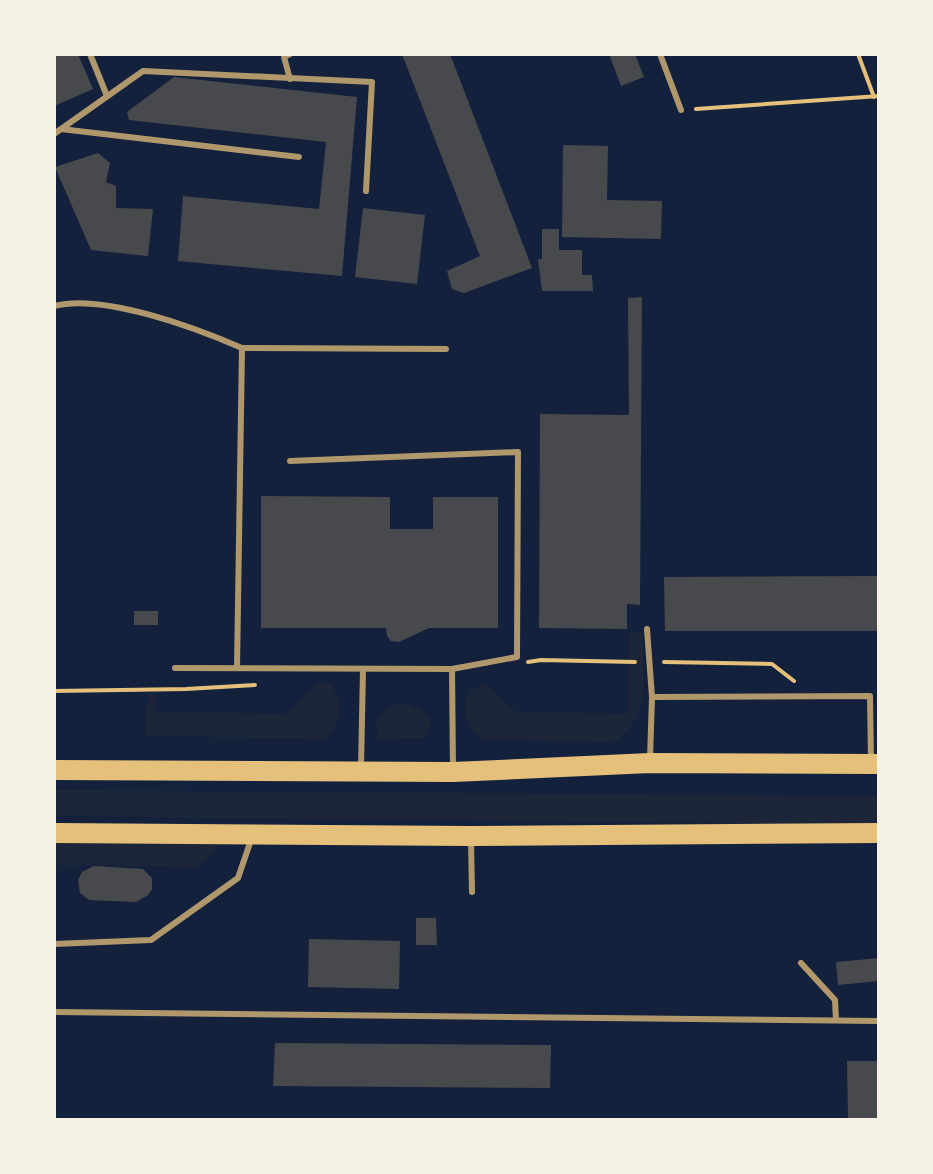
<svg xmlns="http://www.w3.org/2000/svg" width="933" height="1174" font-family="'PT Sans',sans-serif">
<style>
.green{fill:#1d2539}
.building{fill:#48494c}
.lines{fill:none;stroke-linecap:round;stroke-linejoin:round}
.path{stroke:#e5c07b;stroke-width:4}
.service{stroke:#b1986c;stroke-width:6}
.primary{stroke:#e5c07b;stroke-width:20}
</style>
<rect width="100%" height="100%" fill="#14213d"/>
<!-- green -->
<g class="green">
<path d="M 642,632 C 642,672 653,720 613,742 L 484,740 C 461,725 455,691 487,684 L 514,711 L 628,714 L 629,633 Z"/>
<path d="M 319,683 L 329,683 C 345,700 342,728 323,739 L 145,736 L 148,693 L 155,692 L 156,711 L 285,714 Z"/>
<path d="M 398,703 L 409,704 L 429,715 L 430,729 L 426,738 L 378,739 L 376,721 L 385,710 Z"/>
<path d="M 54,790 L 879,796 L 879,825 L 54,816 Z"/>
<path d="M 54,843 L 219,844 L 216,852 L 196,867 L 54,865 Z"/>
</g>
<!-- building -->
<g class="building">
<path d="M 54,54 L 78,54 L 93,89 L 54,106 Z"/>
<path d="M 402,54 L 450,54 L 532,268 L 464,293 L 452,289 L 447,271 L 480,256 Z"/>
<path d="M 609,54 L 635,54 L 644,77 L 621,86 Z"/>
<path d="M 174,77 L 357,97 L 342,276 L 178,261 L 183,196 L 319,209 L 326,142 L 129,120 L 127,112 Z"/>
<path d="M 563,145 L 608,146 L 607,200 L 662,201 L 661,239 L 562,237 Z"/>
<path d="M 98,153 L 110,163 L 106,182 L 116,186 L 116,208 L 153,209 L 148,256 L 91,250 L 55,167 Z"/>
<path d="M 363,208 L 425,215 L 417,284 L 355,277 Z"/>
<path d="M 542,229 L 559,229 L 559,250 L 582,250 L 582,275 L 592,275 L 593,291 L 542,291 L 538,259 L 542,259 Z"/>
<path d="M 642,297 L 640,605 L 627,604 L 627,629 L 539,628 L 540,414 L 629,415 L 628,298 Z"/>
<path d="M 261,496 L 390,497 L 390,529 L 433,529 L 433,497 L 498,497 L 498,628 L 429,628 L 399,642 L 391,641 L 387,636 L 386,628 L 261,628 Z"/>
<path d="M 879,576 L 879,631 L 665,631 L 664,577 Z"/>
<rect x="134" y="611" width="24" height="14"/>
<path d="M 94,866 L 143,869 L 152,878 L 152,889 L 148,895 L 136,902 L 89,900 L 80,893 L 78,880 L 82,872 Z"/>
<path d="M 416,918 L 436,918 L 437,945 L 416,945 Z"/>
<path d="M 309,939 L 400,941 L 399,989 L 308,987 Z"/>
<path d="M 879,958 L 879,981 L 838,985 L 836,962 Z"/>
<path d="M 275,1043 L 551,1045 L 550,1088 L 273,1086 Z"/>
<path d="M 847,1061 L 879,1061 L 879,1119 L 848,1119 Z"/>
</g>
<g class="lines">
<!-- path -->
<g class="path">
<path d="M 858,54 L 874,97"/>
<path d="M 696,109 L 879,96"/>
<path d="M 528,662 L 541,660 L 635,662"/>
<path d="M 664,662 L 772,664 L 794,681"/>
<path d="M 54,691 L 186,689 L 255,685"/>
</g>
<!-- service -->
<g class="service">
<path d="M 90,54 L 107,96"/>
<path d="M 290,54 L 284,57 L 290,79"/>
<path d="M 660,54 L 681,110"/>
<path d="M 61,129 L 299,157"/>
<path d="M 54,134 L 143,71 L 372,82 L 366,191"/>
<path d="M 54,306 C 103,293 196,328 242,348"/>
<path d="M 647,629 L 652,697 L 650,759"/>
<path d="M 175,668 L 452,669 L 517,657 L 518,452 L 290,461"/>
<path d="M 237,668 L 242,348 L 446,349"/>
<path d="M 452,669 L 453,769"/>
<path d="M 652,697 L 870,696 L 871,761"/>
<path d="M 361,768 L 363,669"/>
<path d="M 471,840 L 472,892"/>
<path d="M 54,944 L 151,940 L 238,878 L 251,840"/>
<path d="M 801,963 L 835,1000 L 836,1020"/>
<path d="M 54,1012 L 879,1021"/>
</g>
<!-- primary -->
<g class="primary">
<path d="M 54,770 L 453,772 L 650,763 L 879,764"/>
<path d="M 54,833 L 471,836 L 879,833"/>
</g>
</g>
<!-- border -->
<rect width="933" height="1174" fill="none" stroke="#f6f1e7" stroke-width="112"/>
</svg>
